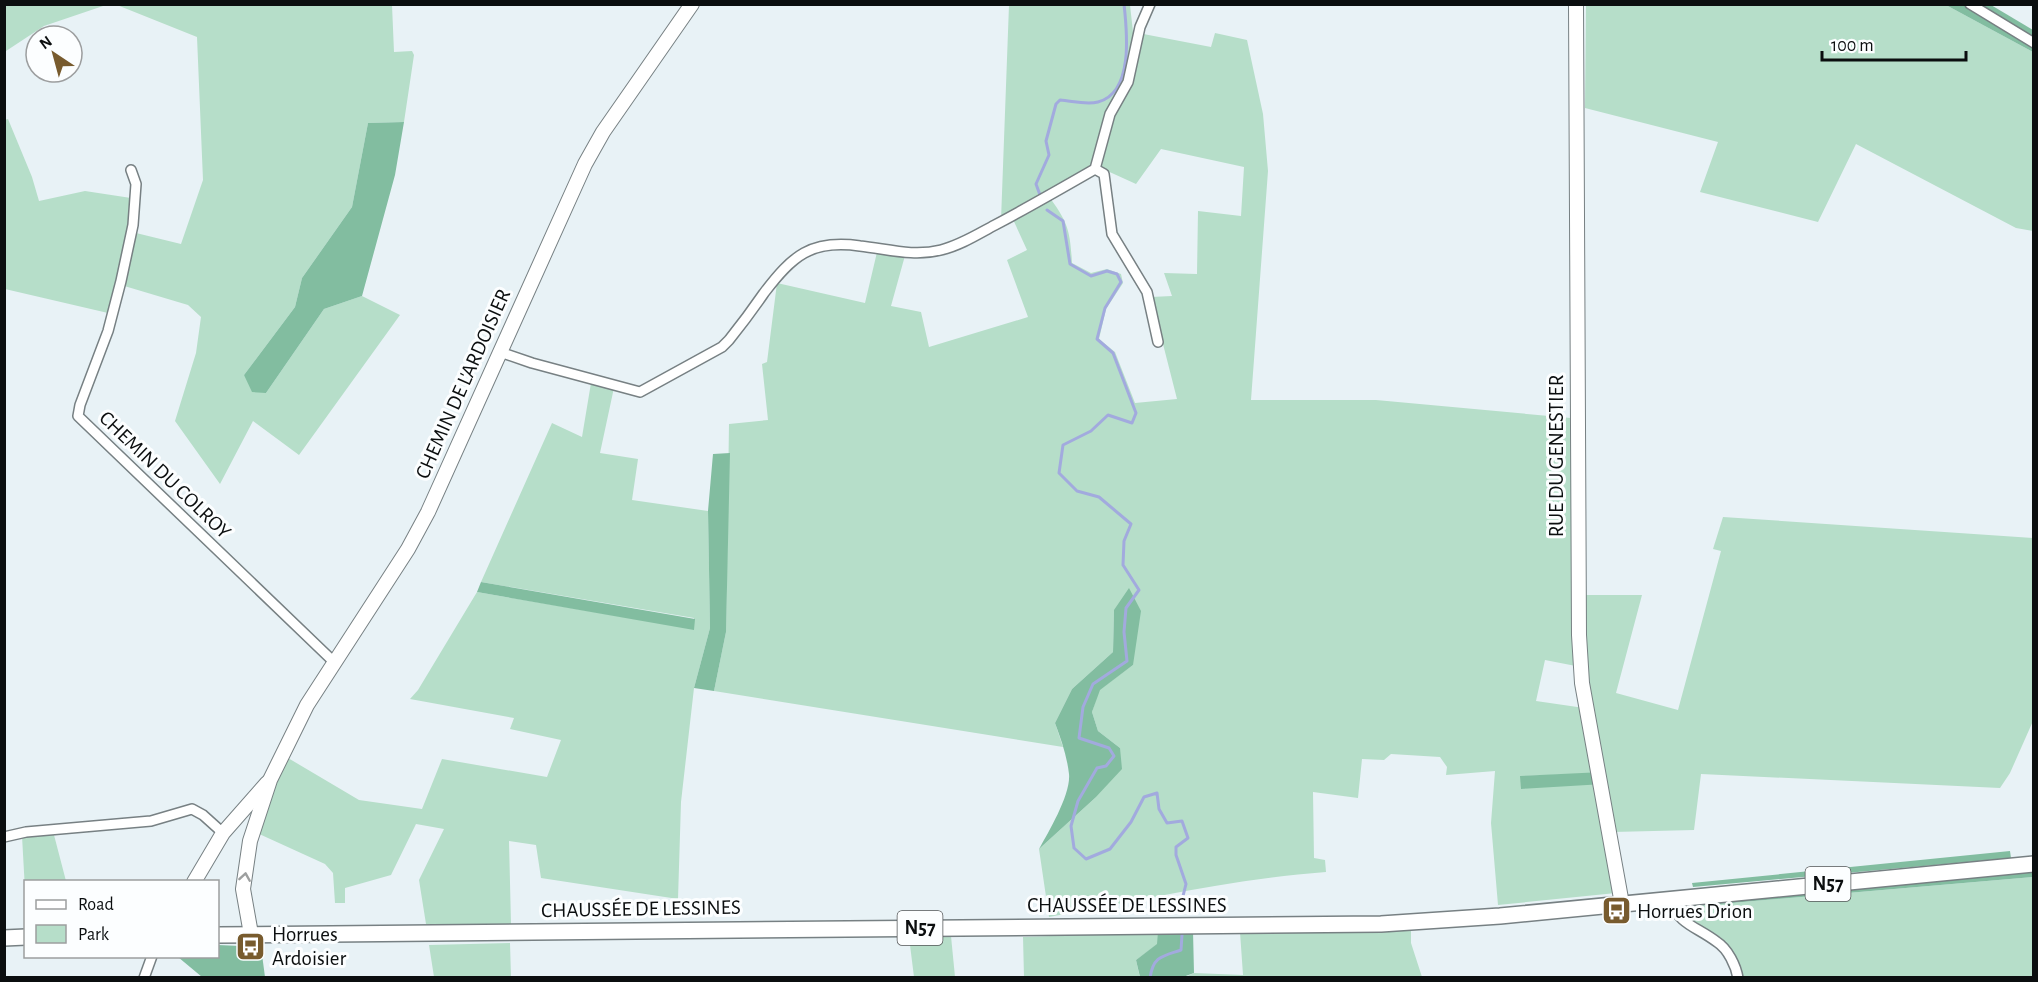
<svg xmlns="http://www.w3.org/2000/svg" width="2038" height="982" font-family="'Alegreya Sans',sans-serif">
<style>
.green{fill:#b6dec9;fill-rule:evenodd}
.forest{fill:#82bda0}
.lines{fill:none;stroke-linecap:round;stroke-linejoin:round}
.stream{stroke:#a2aade;stroke-width:3}
.street-casing{stroke:#778083;stroke-width:12}
.secondary-casing{stroke:#778083;stroke-width:16}
.primary-casing{stroke:#778083;stroke-width:18}
.street{stroke:#fff;stroke-width:9}
.secondary{stroke:#fff;stroke-width:14}
.primary{stroke:#fff;stroke-width:15}
.oneway{stroke:#9d9f9f}
.labels{text-anchor:middle;dominant-baseline:central;stroke-width:6;stroke-linejoin:round;paint-order:stroke}
.shield{fill:#fcfeff;stroke:#535657;stroke-width:1.5}
.shield-label{font-size:20px;font-weight:bold;fill:#0b0e0f}
.street-label{font-size:21px;fill:#0b0e0f;stroke:#fcfeff}
.poi-label{font-size:21px;fill:#0b0e0f;stroke:#fcfeff;text-anchor:start}
</style>
<rect width="100%" height="100%" fill="#e8f2f6"/>
<!-- green -->
<g class="green">
<path d="M 5,4 L 106,4 L 106,5 L 44,26 L 6,51 L 5,55 Z"/>
<path d="M 117,5 L 392,5 L 394,52 L 412,51 L 414,55 L 404,122 L 368,123 L 352,207 L 302,278 L 295,307 L 244,375 L 266,393 L 324,309 L 362,296 L 400,315 L 299,455 L 253,421 L 220,484 L 175,421 L 196,353 L 201,317 L 188,305 L 121,285 L 136,233 L 181,244 L 203,180 L 197,37 Z"/>
<path d="M 1009,5 L 1130,5 L 1133,32 L 1211,47 L 1215,33 L 1247,40 L 1263,114 L 1268,171 L 1251,400 L 1376,400 L 1582,419 L 1583,595 L 1642,595 L 1616,693 L 1678,710 L 1721,551 L 1713,549 L 1723,517 L 2033,538 L 2033,721 L 2010,773 L 2000,788 L 1701,774 L 1694,830 L 1613,832 L 1626,892 L 1498,905 L 1491,823 L 1495,771 L 1446,775 L 1447,767 L 1440,757 L 1391,754 L 1384,760 L 1362,759 L 1358,798 L 1313,792 L 1314,858 L 1325,860 L 1326,872 C 1233,879 1142,900 1049,917 L 1039,849 L 1095,798 L 1120,748 L 1098,731 L 1092,712 L 1099,690 L 1133,665 L 1114,610 L 1113,652 L 1072,689 L 1055,723 L 1063,747 L 714,691 L 726,632 L 729,424 L 768,420 L 762,364 L 767,362 L 777,283 L 865,303 L 878,248 L 906,252 L 891,306 L 921,312 L 929,347 L 1028,317 L 1007,260 L 1027,250 L 1011,215 L 1001,220 ZM 1161,149 L 1244,167 L 1241,216 L 1198,211 L 1197,274 L 1164,273 L 1172,296 L 1151,297 L 1177,399 L 1135,403 L 1115,352 L 1099,339 L 1106,309 L 1123,283 L 1121,274 L 1107,269 L 1091,273 L 1072,263 C 1070,229 1068,223 1048,195 L 1092,164 L 1136,184 ZM 1545,660 L 1586,668 L 1591,709 L 1536,701 ZM 1602,773 L 1522,789 L 1521,788 L 1521,776 Z"/>
<path d="M 1586,5 L 1946,5 L 2033,52 L 2033,231 L 2016,228 L 1856,144 L 1818,222 L 1700,192 L 1718,142 L 1585,108 Z"/>
<path d="M 8,119 L 32,177 L 39,201 L 85,191 L 131,198 L 124,257 L 108,313 L 5,289 L 4,120 Z"/>
<path d="M 592,377 L 615,383 L 600,453 L 638,459 L 632,500 L 708,511 L 710,628 L 694,688 L 681,802 L 678,899 L 541,878 L 536,845 L 509,841 L 511,924 L 426,924 L 419,880 L 444,829 L 416,824 L 391,875 L 345,888 L 345,903 L 335,903 L 333,873 L 325,864 L 257,833 L 278,779 L 288,758 L 359,800 L 422,809 L 442,759 L 547,777 L 561,740 L 510,729 L 514,718 L 410,699 L 418,690 L 477,592 L 694,629 L 694,618 L 481,582 L 552,423 L 582,437 Z"/>
<path d="M 54,835 L 66,881 L 26,882 L 25,890 L 22,836 Z"/>
<path d="M 2033,877 L 2033,977 L 1742,977 C 1739,965 1733,949 1723,940 C 1713,929 1697,930 1684,915 L 1685,907 Z"/>
<path d="M 1411,929 L 1411,943 L 1422,977 L 1183,978 L 1194,973 L 1243,975 L 1240,932 Z"/>
<path d="M 1158,932 L 1158,944 L 1136,960 L 1140,978 L 1024,977 L 1023,937 Z"/>
<path d="M 951,936 L 955,977 L 914,977 L 909,937 Z"/>
<path d="M 510,943 L 511,977 L 434,977 L 429,945 Z"/>
</g>
<!-- forest -->
<g class="forest">
<path d="M 1946,5 L 1991,5 L 2033,30 L 2033,52 Z"/>
<path d="M 404,122 L 395,175 L 362,296 L 324,309 L 266,393 L 252,392 L 244,375 L 295,307 L 302,278 L 352,207 L 368,123 Z"/>
<path d="M 730,453 L 726,632 L 714,691 L 694,688 L 710,628 L 708,511 L 713,454 Z"/>
<path d="M 481,582 L 695,619 L 694,630 L 477,592 Z"/>
<path d="M 1129,588 L 1141,611 L 1133,665 L 1100,690 L 1092,712 L 1098,731 L 1120,748 L 1122,769 L 1095,798 L 1039,849 C 1049,831 1071,794 1069,774 C 1067,756 1061,739 1055,723 L 1072,689 L 1113,652 L 1114,610 Z"/>
<path d="M 1603,772 L 1604,784 L 1521,789 L 1520,776 Z"/>
<path d="M 2010,851 L 2011,858 L 1693,887 L 1692,883 Z"/>
<path d="M 2033,869 L 2033,877 L 1685,907 L 1686,902 Z"/>
<path d="M 1193,931 L 1194,973 L 1183,977 L 1140,977 L 1136,960 L 1157,944 L 1158,932 Z"/>
<path d="M 218,945 L 261,947 L 265,977 L 202,977 L 178,957 L 218,956 Z"/>
</g>
<g class="lines">
<!-- stream -->
<g class="stream">
<path d="M 1040,195 L 1036,184 L 1049,155 L 1046,141 L 1056,104 L 1060,100 C 1073,101 1086,105 1098,102 C 1134,93 1127,31 1124,4"/>
<path d="M 1047,210 L 1063,221 L 1070,264 L 1091,276 L 1107,271 L 1117,274 L 1121,282 L 1105,308 L 1097,339 L 1113,353 L 1136,413 L 1132,423 L 1108,415 L 1091,431 L 1063,445 L 1059,473 L 1077,491 L 1099,497 L 1131,524 L 1124,541 L 1123,565 L 1139,590 L 1126,608 L 1124,632 L 1127,661 L 1093,684 L 1083,707 L 1079,738 L 1109,748 L 1114,756 L 1106,766 L 1097,768 L 1078,801 L 1071,826 L 1074,848 L 1086,859 L 1110,849 L 1131,822 L 1144,797 L 1157,793 L 1159,809 L 1167,823 L 1182,821 L 1188,838 L 1176,847 L 1176,855 L 1186,884 L 1182,900"/>
<path d="M 1150,978 C 1153,956 1163,956 1181,950 L 1182,935"/>
</g>
<defs>
<g id="street">
<path d="M 1970,4 L 2034,43"/>
<path d="M 1095,169 L 1104,174 L 1112,234 L 1147,292 L 1158,342"/>
<path d="M 131,170 L 136,184 L 133,225 L 121,281 L 108,331 L 80,405 L 78,416 L 334,662"/>
<path d="M 500,352 L 532,363 L 640,392 L 722,347 L 729,340 C 741,325 753,309 764,293 C 792,256 811,239 860,246 C 888,249 913,257 941,250 C 961,245 978,234 995,225 C 1029,207 1062,188 1095,169 L 1110,114 L 1128,82 L 1140,27 L 1150,4"/>
<path d="M 4,837 L 26,832 L 151,821 L 192,809 L 203,815 L 223,833"/>
<path d="M 1669,900 C 1681,926 1696,926 1717,942 C 1728,949 1736,966 1738,978"/>
<path d="M 144,978 L 152,956"/>
</g>
<g id="secondary">
<path d="M 1576,4 L 1579,635 L 1582,683 L 1622,904"/>
<path d="M 194,882 L 223,833 L 267,783"/>
<path d="M 251,934 L 243,889 L 250,841 L 270,780 L 307,705 L 408,549 L 428,512 L 585,164 L 603,132 L 692,4"/>
</g>
<g id="primary">
<path d="M 218,935 L 1381,924 L 1500,916 L 2034,864"/>
<path d="M 4,938 L 26,937"/>
</g>
</defs>
<!-- street casing -->
<use href="#street" class="street-casing"/>
<!-- secondary casing -->
<use href="#secondary" class="secondary-casing"/>
<!-- primary casing -->
<use href="#primary" class="primary-casing"/>
<!-- street -->
<use href="#street" class="street"/>
<!-- secondary -->
<use href="#secondary" class="secondary"/>
<!-- primary -->
<use href="#primary" class="primary"/>
</g>
<!-- one-way arrows -->
<defs><path id="oneway-chevron" d="M-2-3.5L2.5 0L-2 3.5" fill="none" stroke-width="1.6" stroke-linecap="round" stroke-linejoin="round" transform="scale(1.5)"/></defs>
<use class="oneway" href="#oneway-chevron" transform="translate(245 877) rotate(-81)"/>
<!-- icons -->
<defs>
<symbol id="bus-square" viewBox="-11 -11 22 22"><rect x="-9" y="-9" width="18" height="18" rx="4" fill="#785b2e" stroke="#fcfeff"/><path d="M-5-6H5V4H4V6H2V4H-2V6H-4V4H-5ZM-3.5-4V0h7V-4ZM-3.5 1.2v1.5H-2V1.2ZM2 1.2v1.5H3.5V1.2Z" fill="#fff"/></symbol>
</defs>
<g fill-rule="evenodd">
<use href="#bus-square" x="1600" y="894" width="33" height="33"/>
<use href="#bus-square" x="234" y="930" width="33" height="33"/>
</g>
<g class="labels">
<!-- shield labels -->
<g class="shield">
<rect x="1805.5" y="867" width="45" height="34" rx="4.5"/>
<rect x="897.5" y="911" width="45" height="34" rx="4.5"/>
</g>
<g class="shield-label">
<text x="1828" y="884">N57</text>
<text x="920" y="928">N57</text>
</g>
<!-- street labels -->
<g class="street-label">
<text transform="translate(463 384) rotate(-66)">CHEMIN DE L'ARDOISIER</text>
<text transform="translate(1556 456) rotate(-90)">RUE DU GENESTIER</text>
<text transform="translate(165 475) rotate(44)">CHEMIN DU COLROY</text>
<text x="1127" y="905">CHAUSSÉE DE LESSINES</text>
<text transform="translate(641 909) rotate(-1)">CHAUSSÉE DE LESSINES</text>
</g>
<!-- poi labels -->
<g class="poi-label">
<text x="1637" y="911">Horrues Drion</text>
<text x="272" y="934">Horrues<tspan x="272" dy="24">Ardoisier</tspan></text>
</g>
</g>
<!-- border -->
<rect width="2038" height="982" fill="none" stroke="#0b0e0f" stroke-width="12"/>
<!-- legend -->
<rect x="24" y="880" width="195" height="78" fill="#fcfeff" stroke="#9c9e9f" stroke-width="1.5"/>
<rect x="36" y="900" width="30" height="9" fill="#ffffff" stroke="#9c9e9f" stroke-width="1.5"/>
<text x="78" y="910" font-size="18" fill="#0b0e0f">Road</text>
<rect x="36" y="925" width="30" height="18" fill="#b6dec9" stroke="#9c9e9f" stroke-width="1.5"/>
<text x="78" y="940" font-size="18" fill="#0b0e0f">Park</text>
<!-- north arrow -->
<g transform="translate(54 54) rotate(324)"><circle r="28" fill="#fcfeff" stroke="#9c9e9f" stroke-width="1.5"/>
<path d="M0-4.5L10 22L0 15L-10 22Z" fill="#785b2e"/>
<text y="-9" font-size="16" font-weight="bold" text-anchor="middle" fill="#0b0e0f">N</text>
</g>
<!-- scale -->
<path d="M1822 51v9h144v-9" fill="none" stroke="#0b0e0f" stroke-width="3"/>
<text x="1831" y="51" font-size="18" fill="#0b0e0f" stroke="#fcfeff" stroke-width="4.5" paint-order="stroke">100 m</text>
</svg>
